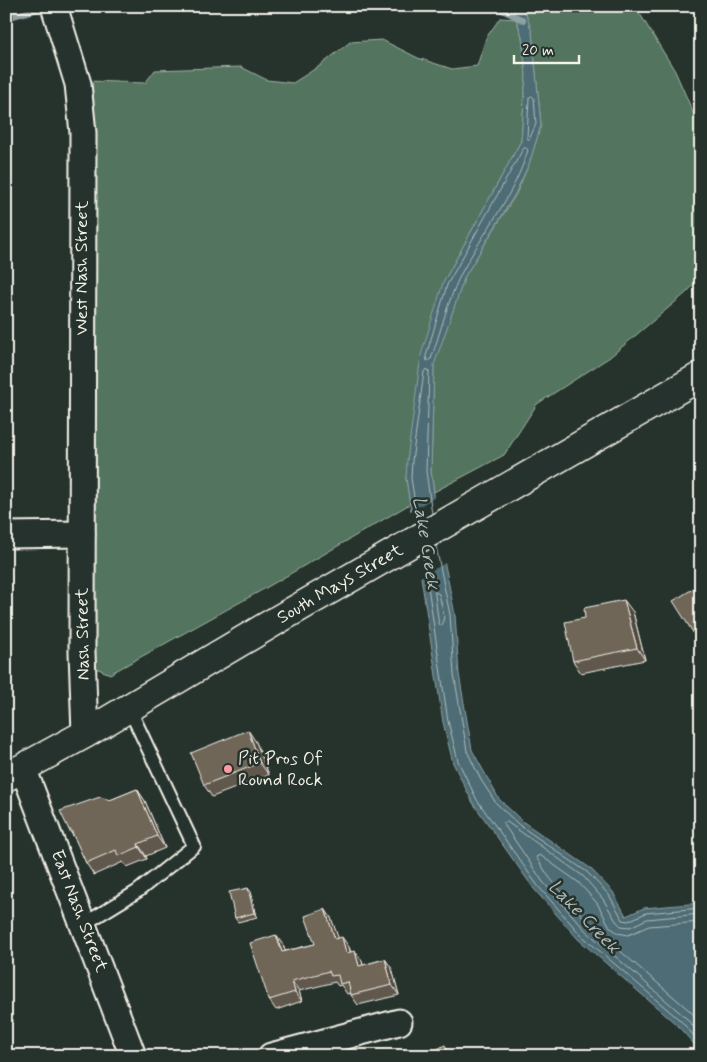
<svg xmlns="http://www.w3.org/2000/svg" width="707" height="1062" font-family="Mynerve,sans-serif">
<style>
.green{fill:#52745f;stroke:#a3b2a4}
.water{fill:#4e6c74;stroke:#90a1a2}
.pier{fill:#26332d}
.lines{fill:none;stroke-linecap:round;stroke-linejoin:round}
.shore{stroke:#b2bcba;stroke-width:1}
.stream{stroke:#90a1a2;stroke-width:6}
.service-casing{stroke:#f4f1e8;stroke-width:16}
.minor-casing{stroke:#f4f1e8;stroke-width:29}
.secondary-casing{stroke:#f4f1e8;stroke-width:31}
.service{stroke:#26332d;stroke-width:12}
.minor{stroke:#26332d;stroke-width:25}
.secondary{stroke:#26332d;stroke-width:28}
.wall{fill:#60584d;stroke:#f4f1e8}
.shaded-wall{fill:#4e473e;stroke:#f4f1e8}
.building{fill:#706659;stroke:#f4f1e8}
.poi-dot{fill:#ff9aa2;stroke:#26332d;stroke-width:2}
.labels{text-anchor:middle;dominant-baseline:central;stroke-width:5;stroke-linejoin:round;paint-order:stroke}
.street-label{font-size:18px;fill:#f4f1e8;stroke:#26332d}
.poi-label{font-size:18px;fill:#f4f1e8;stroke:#26332d;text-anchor:start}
.water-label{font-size:19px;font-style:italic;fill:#b2bcba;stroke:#26332d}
</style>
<rect width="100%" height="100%" fill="#26332d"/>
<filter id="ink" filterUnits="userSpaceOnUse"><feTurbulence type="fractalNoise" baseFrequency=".02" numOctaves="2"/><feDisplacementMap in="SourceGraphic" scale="10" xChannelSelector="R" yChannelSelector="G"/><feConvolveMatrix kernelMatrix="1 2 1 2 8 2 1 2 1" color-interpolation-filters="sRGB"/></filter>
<g filter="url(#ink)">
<!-- green -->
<g class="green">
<path d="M 523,6 L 629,6 L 640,14 L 675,71 L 699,126 L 701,277 L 686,293 L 610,357 L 537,404 L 504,455 L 434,492 L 431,471 L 434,364 L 465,276 L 516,194 L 529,164 L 541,125 L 532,32 Z"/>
<path d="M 500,18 L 516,19 L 522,36 L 526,75 L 521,141 L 443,283 L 406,478 L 410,504 L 264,589 L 110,674 L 96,668 L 94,649 L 89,81 L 145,83 L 155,70 L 241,67 L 267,80 L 293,83 L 321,65 L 350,42 L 382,40 L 418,58 L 452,69 L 477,66 L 486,38 Z"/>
</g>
<!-- water -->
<path class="water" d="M 512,6 L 523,6 L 532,32 L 541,125 L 529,164 L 515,194 L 465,276 L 434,365 L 431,471 L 440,540 L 455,615 L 459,674 L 472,750 L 499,799 L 522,821 L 590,868 L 613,892 L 626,916 L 644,908 L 701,903 L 701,1052 L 677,1025 L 578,939 L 534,889 L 473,803 L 453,763 L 443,722 L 406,478 L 407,461 L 421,355 L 443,283 L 521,141 L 526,75 L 522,36 Z"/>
<!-- pier -->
<path class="pier" d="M 437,496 L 447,562 L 419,578 L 409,512 Z"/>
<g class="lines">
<!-- shore -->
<g class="shore">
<path d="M 532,96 L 534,98 L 536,124 L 529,140 L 527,138 L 529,98 Z"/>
<path d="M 526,148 L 528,150 C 514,196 484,231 462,272 C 448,299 441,331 431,359 L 427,361 L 426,356 L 447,285 L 523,149 Z"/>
<path d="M 418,522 L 411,478 L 412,461 L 424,372 L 426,369 L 429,372 L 426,471 L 432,514"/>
<path d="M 436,546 L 450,615 L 454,674 L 467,751 L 481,780 L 496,803 L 519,825 L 587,872 L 609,895 L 623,920 L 628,921 L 646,913 L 701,908"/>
<path d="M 423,553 L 448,721 L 458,761 L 477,800 L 538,886 L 581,935 L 681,1021 L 701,1044"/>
<path d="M 435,592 L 439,594 L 444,616 L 442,626 L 439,624 Z"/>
<path d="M 701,914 L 647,919 L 630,927 L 621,926 L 616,921 L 603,899 L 583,876 L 507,822 L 503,823 L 543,882 L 586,931 L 685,1017 L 701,1035"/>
<path d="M 701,922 L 649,926 L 628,935 L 618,933 L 610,927 L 597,903 L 578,882 L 540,855 L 536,857 L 549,877 L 591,926 L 690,1011 L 701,1023"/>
</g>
<!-- stream -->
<g class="stream">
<path d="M 494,6 L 523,20"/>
<path d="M 6,18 L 38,9"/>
</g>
<defs>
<path id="service" d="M 84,924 L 138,891 L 194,846 L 129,708"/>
<g id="minor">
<path d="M 54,6 L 78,84 L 83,133 L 82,652 L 85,734"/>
<path d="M 6,535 L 82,534"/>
<path d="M 23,768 L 133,1056"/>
<path d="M 271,1056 L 399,1022"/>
</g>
<path id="secondary" d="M 6,777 L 85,734 L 279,619 L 701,376"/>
</defs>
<!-- service casing -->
<use href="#service" class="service-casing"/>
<!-- minor casing -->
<use href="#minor" class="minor-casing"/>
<!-- secondary casing -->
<use href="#secondary" class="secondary-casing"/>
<!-- service -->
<use href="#service" class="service"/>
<!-- minor -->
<use href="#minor" class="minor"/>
<!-- secondary -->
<use href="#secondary" class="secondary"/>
</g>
<!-- wall -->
<g class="wall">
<path d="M 633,612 L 645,660 L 581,673 L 573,661 L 585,618 Z"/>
<path d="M 256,742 L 269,775 L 212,797 L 204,785 Z"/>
<path d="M 137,789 L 145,801 L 165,848 L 146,856 L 147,859 L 127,867 L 123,862 L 94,875 L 86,863 L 77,842 L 69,830 L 110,800 Z"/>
<path d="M 251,892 L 257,917 L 238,922 L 235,918 Z"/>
<path d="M 325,909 L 331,918 L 338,938 L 349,947 L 351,952 L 362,961 L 363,965 L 385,959 L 392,969 L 399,995 L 358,1005 L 351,995 L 351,993 L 347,994 L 341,985 L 338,986 L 335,982 L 299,991 L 302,1001 L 276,1010 L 269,1000 L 283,945 L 285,951 L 315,944 Z"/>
</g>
<!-- shaded-wall -->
<g class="shaded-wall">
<path d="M 624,600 L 633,612 L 645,660 L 637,648 Z"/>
<path d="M 248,730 L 256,742 L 269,775 L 260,763 Z"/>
<path d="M 137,789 L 145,801 L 165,848 L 157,836 Z"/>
<path d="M 138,844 L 146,856 L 147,859 L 139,847 Z"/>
<path d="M 248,888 L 251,892 L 257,917 L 254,913 Z"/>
<path d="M 325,909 L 331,918 L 342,948 L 335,939 Z"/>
<path d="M 276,935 L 283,945 L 289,962 L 282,952 Z"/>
<path d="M 342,937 L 349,947 L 353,963 L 346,953 Z"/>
<path d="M 355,951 L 362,961 L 365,975 L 359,966 Z"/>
<path d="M 385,959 L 392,969 L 399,995 L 392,985 Z"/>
<path d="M 292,981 L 299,991 L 302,1001 L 295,992 Z"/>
</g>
<!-- building -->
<g class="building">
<path d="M 701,584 L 701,645 L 673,601 Z"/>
<path d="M 624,600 L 637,648 L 573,661 L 565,622 L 585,618 L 584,608 Z"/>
<path d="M 248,730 L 260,763 L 204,785 L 191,753 Z"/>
<path d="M 137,789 L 157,836 L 138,844 L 139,847 L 118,856 L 116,850 L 86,863 L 71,830 L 69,830 L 60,811 L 100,797 L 110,800 Z"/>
<path d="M 248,888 L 254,913 L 235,918 L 229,892 Z"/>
<path d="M 325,909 L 335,939 L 342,937 L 346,953 L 355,951 L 359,966 L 385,959 L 392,985 L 351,995 L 348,982 L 340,984 L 338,975 L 331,976 L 329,971 L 292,981 L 295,992 L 269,1000 L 250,943 L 276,935 L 282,952 L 315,944 L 305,916 Z"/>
<path d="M 445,1045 L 450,1056 L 424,1056 Z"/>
</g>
</g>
<!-- markers -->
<circle class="poi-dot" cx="228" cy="769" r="5"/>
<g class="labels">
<!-- street labels -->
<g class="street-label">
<text transform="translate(82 268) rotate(-90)">West Nash Street</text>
<text transform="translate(340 584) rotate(-30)">South Mays Street</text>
<text transform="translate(83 634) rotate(-91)">Nash Street</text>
<text transform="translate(79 911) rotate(69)">East Nash Street</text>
</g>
<!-- poi labels -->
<g class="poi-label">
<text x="238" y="759">Pit Pros Of<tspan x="238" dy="21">Round Rock</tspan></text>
</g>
<!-- water labels -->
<g class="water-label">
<text transform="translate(426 543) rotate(81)">Lake Creek</text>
<text transform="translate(584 917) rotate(46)">Lake Creek</text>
</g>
</g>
<!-- margin -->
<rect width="707" height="1062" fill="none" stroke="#26332d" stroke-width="25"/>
<rect x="12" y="12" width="682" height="1037" fill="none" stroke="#f4f1e8" stroke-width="2" filter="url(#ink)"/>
<!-- scale -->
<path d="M514 55v8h65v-8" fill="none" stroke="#f4f1e8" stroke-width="2.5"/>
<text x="522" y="55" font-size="15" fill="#f4f1e8" stroke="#26332d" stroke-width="4" paint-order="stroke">20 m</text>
</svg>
